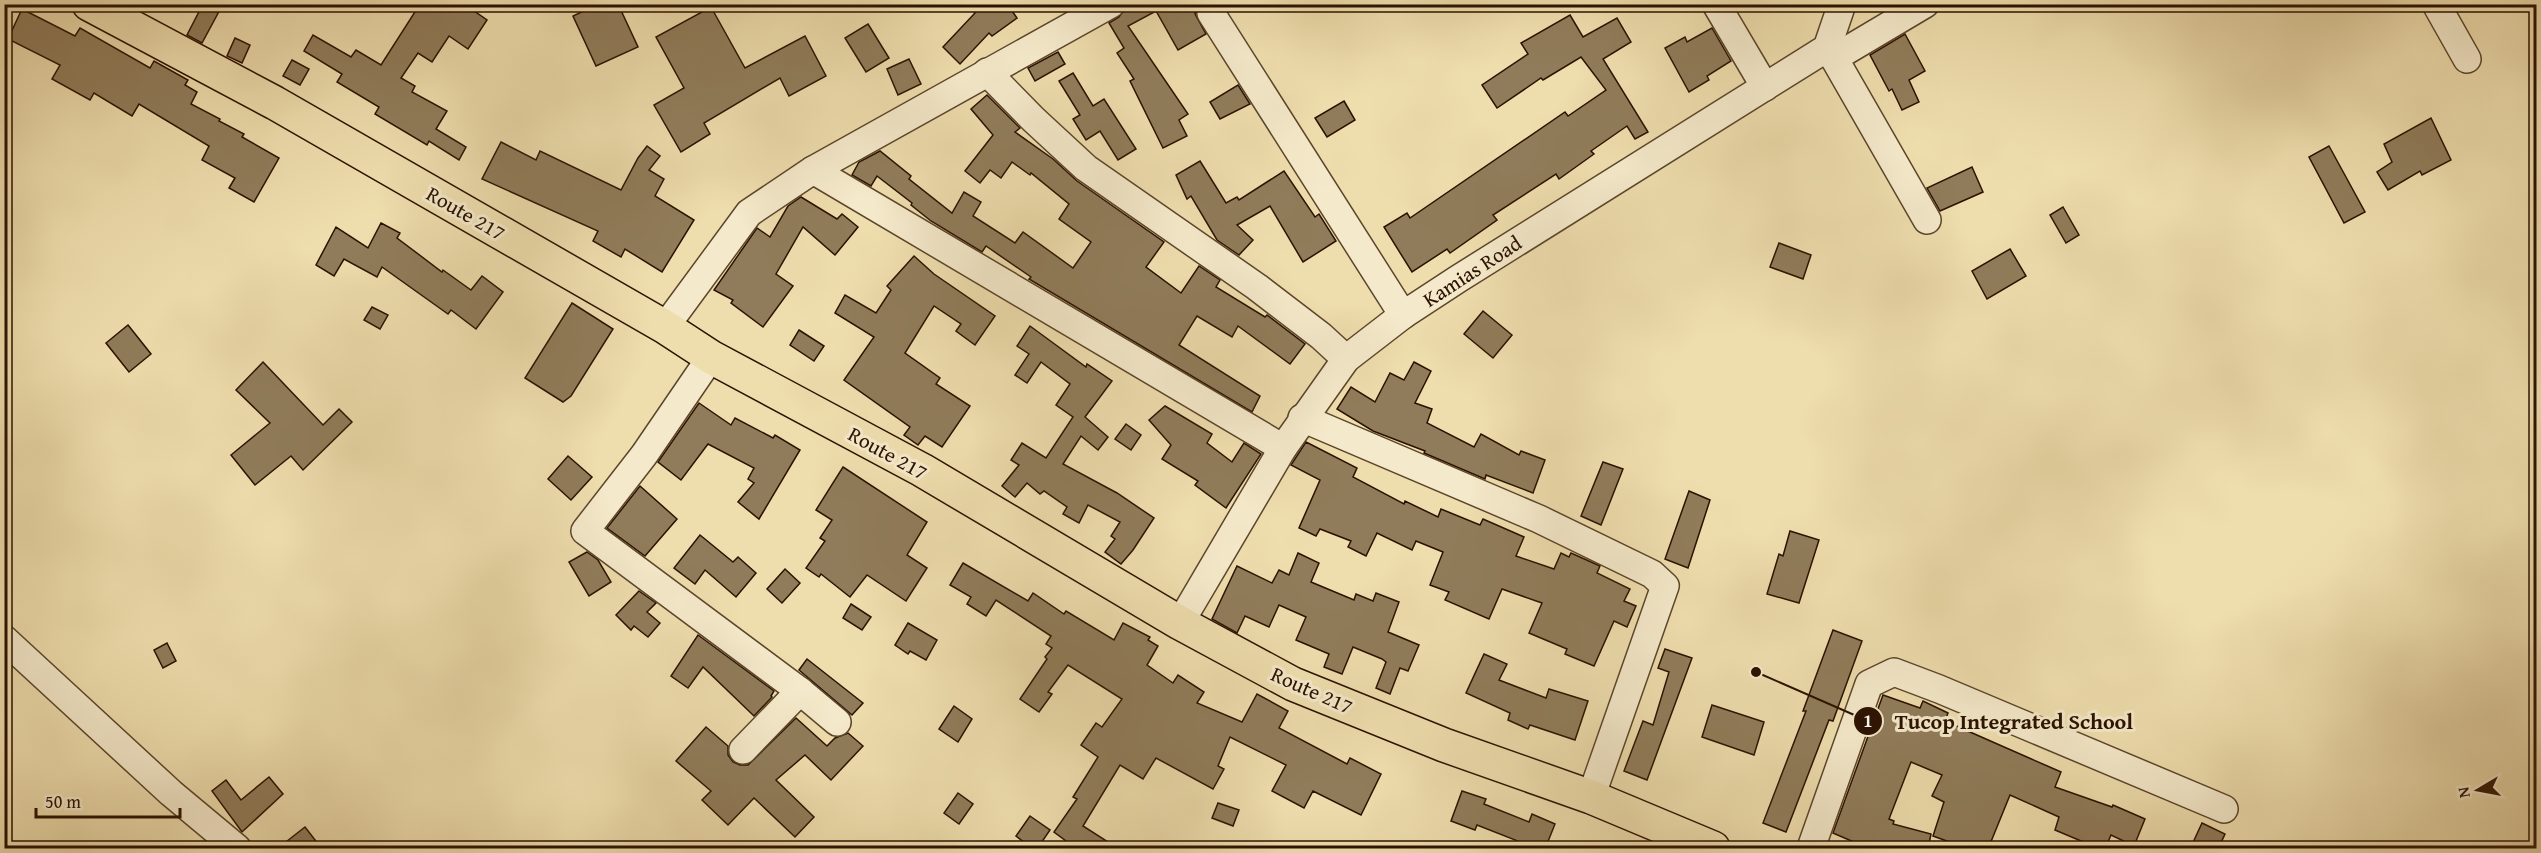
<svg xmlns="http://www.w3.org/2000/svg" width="2541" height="853" font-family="'Gentium Book Plus',serif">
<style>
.building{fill:#907c5a;stroke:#2b1200;stroke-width:1.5}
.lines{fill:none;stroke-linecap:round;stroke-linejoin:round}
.minor-casing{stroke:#5c452b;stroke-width:30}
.major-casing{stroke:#2b1200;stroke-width:36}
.minor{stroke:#f4e9ca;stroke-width:27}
.major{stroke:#eeddad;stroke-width:33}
.labels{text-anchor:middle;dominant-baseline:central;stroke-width:6;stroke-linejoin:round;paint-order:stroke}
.street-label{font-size:21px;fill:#2b1200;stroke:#f4e9ca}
.leader{fill:none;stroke:#2b1200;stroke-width:2}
.callout-dot{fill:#2b1200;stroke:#f4e9ca;stroke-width:2}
.mark-label{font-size:18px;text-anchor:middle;font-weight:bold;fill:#fff}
.callout-label{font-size:22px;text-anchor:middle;font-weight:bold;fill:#2b1200;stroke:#f4e9ca;stroke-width:6;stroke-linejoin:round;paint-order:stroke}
</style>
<rect width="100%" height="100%" fill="#eeddad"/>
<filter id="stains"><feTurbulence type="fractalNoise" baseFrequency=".00333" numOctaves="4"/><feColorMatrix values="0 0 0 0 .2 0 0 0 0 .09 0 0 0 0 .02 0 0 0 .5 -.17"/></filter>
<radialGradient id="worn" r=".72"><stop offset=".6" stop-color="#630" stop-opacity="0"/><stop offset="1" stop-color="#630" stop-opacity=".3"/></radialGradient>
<!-- building -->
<g class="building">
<path d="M 203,4 L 223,4 L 202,43 L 187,35 Z"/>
<path d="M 420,4 L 464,4 L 487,20 L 468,49 L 449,36 L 432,62 L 418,53 L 401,78 L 415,86 L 412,92 L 447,111 L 436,129 L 466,147 L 459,160 L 429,141 L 427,145 L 375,114 L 379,107 L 337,82 L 342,74 L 304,51 L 313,35 L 351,57 L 356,50 L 381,65 Z"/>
<path d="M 598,4 L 618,4 L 638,47 L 596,66 L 573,16 Z"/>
<path d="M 969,4 L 1007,4 L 1017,18 L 992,36 L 989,33 L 960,64 L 943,47 L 975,13 Z"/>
<path d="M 1131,4 L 1197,4 L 1195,14 L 1206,34 L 1178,50 L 1156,11 L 1128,26 L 1188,114 L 1179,120 L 1187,136 L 1163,148 L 1130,81 L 1134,79 L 1117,53 L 1124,48 L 1109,23 L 1119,17 L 1126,7 Z"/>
<path d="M 711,7 L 745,68 L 805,36 L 826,76 L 789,96 L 780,78 L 704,123 L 710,134 L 681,152 L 654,105 L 684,88 L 656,37 Z"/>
<path d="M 22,9 L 75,36 L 80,28 L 150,68 L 154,61 L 188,80 L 185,85 L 197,92 L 191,104 L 220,119 L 219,121 L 244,134 L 242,137 L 279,158 L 254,202 L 229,188 L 235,178 L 202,160 L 209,146 L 139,104 L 132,116 L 94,93 L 90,100 L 52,79 L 60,65 L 8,39 Z"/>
<path d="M 1570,15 L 1583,37 L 1617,18 L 1631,42 L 1603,59 L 1648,132 L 1635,139 L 1627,126 L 1591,151 L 1594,154 L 1559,179 L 1556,174 L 1493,215 L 1497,220 L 1450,253 L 1447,249 L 1412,272 L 1384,227 L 1407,213 L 1410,218 L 1565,112 L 1568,116 L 1606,90 L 1581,57 L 1543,80 L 1541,78 L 1497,108 L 1482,85 L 1528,54 L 1521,43 Z"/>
<path d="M 868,24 L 889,58 L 866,72 L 845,38 Z"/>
<path d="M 1712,28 L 1731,61 L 1707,76 L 1709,80 L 1689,92 L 1665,48 L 1685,37 L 1687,42 Z"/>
<path d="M 1905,34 L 1925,71 L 1909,80 L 1919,102 L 1902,110 L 1892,89 L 1889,91 L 1870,55 Z"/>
<path d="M 235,38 L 250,45 L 242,63 L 227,56 Z"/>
<path d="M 1058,52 L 1065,64 L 1035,81 L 1028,68 Z"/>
<path d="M 909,59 L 921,84 L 898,95 L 887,69 Z"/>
<path d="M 292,60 L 309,69 L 300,85 L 283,76 Z"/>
<path d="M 1073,73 L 1093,106 L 1104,99 L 1136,149 L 1118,160 L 1100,131 L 1086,140 L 1073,119 L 1080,115 L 1059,81 Z"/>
<path d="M 1238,85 L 1250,104 L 1220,119 L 1210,102 Z"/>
<path d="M 987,95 L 1020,128 L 1015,132 L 1053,159 L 1077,181 L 1164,242 L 1146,267 L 1181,293 L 1199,266 L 1220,280 L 1216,287 L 1265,317 L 1267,315 L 1305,344 L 1290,364 L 1238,326 L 1232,337 L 1197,316 L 1179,345 L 1260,396 L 1252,412 L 1029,279 L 1031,277 L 986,246 L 982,252 L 931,221 L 911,205 L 912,203 L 877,176 L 871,186 L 852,175 L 859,162 L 880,151 L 911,176 L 909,179 L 952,213 L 964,192 L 981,202 L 973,216 L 1015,243 L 1023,232 L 1073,268 L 1091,242 L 1059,219 L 1069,204 L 1031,173 L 1030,175 L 1012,162 L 1001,178 L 990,170 L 980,183 L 965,171 L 993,135 L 971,109 Z"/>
<path d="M 1344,101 L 1355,120 L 1327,137 L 1315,118 Z"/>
<path d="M 2431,118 L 2451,160 L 2422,175 L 2420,171 L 2388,190 L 2377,172 L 2392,162 L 2384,144 Z"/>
<path d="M 501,142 L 536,160 L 540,151 L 621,190 L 638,158 L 647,146 L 660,156 L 649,170 L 664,179 L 655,196 L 694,220 L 662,272 L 625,249 L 621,257 L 593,241 L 598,231 L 482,179 Z"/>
<path d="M 2329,146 L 2365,212 L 2344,223 L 2309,157 Z"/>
<path d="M 1200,161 L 1226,203 L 1237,197 L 1239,200 L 1284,171 L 1315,217 L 1319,214 L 1336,241 L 1303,262 L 1270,206 L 1237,225 L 1253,240 L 1239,255 L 1217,240 L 1191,196 L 1187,199 L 1176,175 Z"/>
<path d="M 1972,167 L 1983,192 L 1940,211 L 1927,188 Z"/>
<path d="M 801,197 L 837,219 L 842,214 L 858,227 L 835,255 L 803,227 L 776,274 L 793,286 L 763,327 L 731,303 L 733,300 L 714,290 L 757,228 L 770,237 L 788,206 Z"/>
<path d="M 2063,207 L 2079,235 L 2066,243 L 2050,215 Z"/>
<path d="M 381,223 L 400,233 L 397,238 L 442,272 L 443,270 L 471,290 L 482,276 L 503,292 L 476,329 L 451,310 L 448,314 L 382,267 L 377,277 L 344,259 L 334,276 L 316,265 L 336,227 L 368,248 Z"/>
<path d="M 1779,243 L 1811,255 L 1803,279 L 1770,267 Z"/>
<path d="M 2010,249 L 2026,276 L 1987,299 L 1972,271 Z"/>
<path d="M 914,256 L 934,274 L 995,316 L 975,345 L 956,331 L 961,324 L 934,306 L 905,353 L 940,378 L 936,384 L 970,406 L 942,447 L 925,436 L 918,445 L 904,435 L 910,427 L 844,380 L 874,337 L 835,313 L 845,295 L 876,313 L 891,290 L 887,286 Z"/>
<path d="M 572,303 L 613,329 L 571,396 L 563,402 L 525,378 Z"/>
<path d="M 372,307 L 388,315 L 380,329 L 364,320 Z"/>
<path d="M 1483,311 L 1512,335 L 1493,358 L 1464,334 Z"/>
<path d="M 128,325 L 151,354 L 129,372 L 106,343 Z"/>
<path d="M 1030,326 L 1086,367 L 1087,364 L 1112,381 L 1085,417 L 1108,437 L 1098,450 L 1081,436 L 1063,464 L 1117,493 L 1154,518 L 1133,550 L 1121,564 L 1105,552 L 1115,539 L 1111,536 L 1120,522 L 1088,505 L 1079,523 L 1063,514 L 1067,507 L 1044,491 L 1040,494 L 1027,483 L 1015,497 L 1002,486 L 1019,465 L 1011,460 L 1022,443 L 1046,458 L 1073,417 L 1056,405 L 1070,384 L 1041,362 L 1027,383 L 1015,375 L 1029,354 L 1017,346 Z"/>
<path d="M 799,330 L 824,346 L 814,361 L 790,345 Z"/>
<path d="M 263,362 L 323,425 L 339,409 L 352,422 L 303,470 L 291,456 L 255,485 L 231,455 L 270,423 L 236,390 Z"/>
<path d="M 1414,362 L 1431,371 L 1415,403 L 1432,409 L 1427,423 L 1474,447 L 1481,434 L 1519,455 L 1521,451 L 1545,460 L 1533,493 L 1486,475 L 1485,479 L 1424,453 L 1425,451 L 1373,431 L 1337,409 L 1351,387 L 1375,402 L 1390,373 L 1404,380 Z"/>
<path d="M 699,403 L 731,425 L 735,418 L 773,438 L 775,435 L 800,450 L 759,519 L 738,502 L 754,483 L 748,479 L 754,468 L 708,444 L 681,480 L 658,462 Z"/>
<path d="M 1165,406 L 1212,434 L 1207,443 L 1232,462 L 1244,443 L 1261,454 L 1226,508 L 1195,485 L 1198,481 L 1162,459 L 1171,445 L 1149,420 Z"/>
<path d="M 1126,424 L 1141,435 L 1131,450 L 1115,439 Z"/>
<path d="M 1306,442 L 1357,468 L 1353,477 L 1404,504 L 1405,501 L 1438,517 L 1441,509 L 1480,525 L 1483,519 L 1524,537 L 1516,556 L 1554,569 L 1561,553 L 1569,557 L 1571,553 L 1600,566 L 1597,573 L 1630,589 L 1624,601 L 1636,606 L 1627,627 L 1614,621 L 1594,666 L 1565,654 L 1567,649 L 1529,633 L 1542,603 L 1502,589 L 1489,619 L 1445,600 L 1449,592 L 1430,585 L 1443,552 L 1416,541 L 1412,550 L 1377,533 L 1366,556 L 1348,547 L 1351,541 L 1320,529 L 1316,536 L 1299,528 L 1320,480 L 1291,465 Z"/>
<path d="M 568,456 L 592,477 L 571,500 L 548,479 Z"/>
<path d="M 1603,462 L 1623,469 L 1601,525 L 1581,516 Z"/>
<path d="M 843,467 L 927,522 L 907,555 L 927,568 L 906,601 L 867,575 L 850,597 L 821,574 L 819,577 L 806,568 L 825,541 L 820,538 L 832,520 L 816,510 Z"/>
<path d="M 640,486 L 677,519 L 645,556 L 607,528 Z"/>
<path d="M 1689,491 L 1710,500 L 1688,568 L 1665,559 Z"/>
<path d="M 1790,531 L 1819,540 L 1799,603 L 1767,594 L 1779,554 L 1783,556 Z"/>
<path d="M 700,535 L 733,562 L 738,557 L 756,573 L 736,597 L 705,570 L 695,584 L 674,568 Z"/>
<path d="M 587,552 L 598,560 L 611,582 L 589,596 L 569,562 Z"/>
<path d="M 1298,553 L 1319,563 L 1311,582 L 1354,600 L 1356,594 L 1373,601 L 1376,593 L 1399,602 L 1388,632 L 1419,645 L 1408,671 L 1400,668 L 1390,694 L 1376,688 L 1386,662 L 1382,659 L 1353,647 L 1342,674 L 1324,667 L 1329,654 L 1296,640 L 1306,617 L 1279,605 L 1269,627 L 1245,616 L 1237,633 L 1212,619 L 1237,566 L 1272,583 L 1279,570 L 1289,575 Z"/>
<path d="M 963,563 L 1028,601 L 1033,593 L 1064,614 L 1066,611 L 1114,640 L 1123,623 L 1150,637 L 1148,640 L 1158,646 L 1147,665 L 1173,683 L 1178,675 L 1204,692 L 1197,703 L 1242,722 L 1257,694 L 1288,711 L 1279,728 L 1347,764 L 1350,758 L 1381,774 L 1361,815 L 1313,791 L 1304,808 L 1272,791 L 1286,765 L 1230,737 L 1218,766 L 1224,769 L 1213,789 L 1156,758 L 1143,779 L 1120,765 L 1083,826 L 1119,849 L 1077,849 L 1054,832 L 1077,799 L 1073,797 L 1098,757 L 1081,745 L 1096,723 L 1102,727 L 1122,699 L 1068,665 L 1048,692 L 1052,694 L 1039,712 L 1020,699 L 1047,659 L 1045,657 L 1052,648 L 1046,644 L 1051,636 L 996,600 L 986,616 L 967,604 L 971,597 L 950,585 Z"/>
<path d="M 785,569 L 800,583 L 782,603 L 767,589 Z"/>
<path d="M 639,591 L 656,603 L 647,612 L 660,623 L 648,637 L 634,626 L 631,630 L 616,615 Z"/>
<path d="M 851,604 L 871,617 L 862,630 L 843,618 Z"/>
<path d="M 908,623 L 937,640 L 926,660 L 910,651 L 908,654 L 895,645 Z"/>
<path d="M 1833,630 L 1862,641 L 1833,721 L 1829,720 L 1786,832 L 1763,823 L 1806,711 L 1803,711 Z"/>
<path d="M 698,635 L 774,691 L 771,696 L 772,697 L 754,716 L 703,667 L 688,688 L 671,676 Z"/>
<path d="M 167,643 L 176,661 L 163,668 L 154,650 Z"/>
<path d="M 1665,649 L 1692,658 L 1647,780 L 1624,771 L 1643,721 L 1653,725 L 1669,672 L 1658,668 Z"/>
<path d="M 1484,654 L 1507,664 L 1499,680 L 1546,698 L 1549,689 L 1588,701 L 1575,740 L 1530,725 L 1528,729 L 1508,720 L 1510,713 L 1466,693 Z"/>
<path d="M 807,659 L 863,703 L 852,715 L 799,670 Z"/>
<path d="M 1883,695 L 1920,708 L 1923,701 L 1948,713 L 1945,721 L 2061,772 L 2055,787 L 2112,807 L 2113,805 L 2145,819 L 2134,846 L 2111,835 L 2105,849 L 2100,849 L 2055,830 L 2059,817 L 2010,795 L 1988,849 L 1972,849 L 1956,842 L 1955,844 L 1933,836 L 1944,802 L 1932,796 L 1942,775 L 1911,762 L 1889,819 L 1894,821 L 1893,824 L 1931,834 L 1928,849 L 1870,849 L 1833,833 Z"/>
<path d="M 1712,705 L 1764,722 L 1754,755 L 1702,737 Z"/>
<path d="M 954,706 L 972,719 L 958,742 L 939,729 Z"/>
<path d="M 796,718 L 827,746 L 835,738 L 848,733 L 863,746 L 831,780 L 805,755 L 776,780 L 814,817 L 795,837 L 754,798 L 728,825 L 702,800 L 711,791 L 676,761 L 706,727 L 728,746 L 728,755 L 733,762 L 740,765 L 748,765 Z"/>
<path d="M 269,777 L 283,794 L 242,832 L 212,791 L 226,780 L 241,800 Z"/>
<path d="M 1462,791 L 1486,799 L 1484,804 L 1529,822 L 1532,814 L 1555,824 L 1545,849 L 1538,849 L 1477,825 L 1475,830 L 1451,821 Z"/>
<path d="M 958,793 L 973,804 L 959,824 L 944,813 Z"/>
<path d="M 1218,803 L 1239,810 L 1233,826 L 1212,818 Z"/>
<path d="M 1030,816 L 1050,830 L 1037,849 L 1033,849 L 1016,836 Z"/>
<path d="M 2202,823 L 2225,834 L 2218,849 L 2190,849 Z"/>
<path d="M 305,827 L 322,849 L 277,849 Z"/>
</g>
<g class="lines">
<defs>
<g id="minor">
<path d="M 1716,4 L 1765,87"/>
<path d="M 2436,4 L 2467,59"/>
<path d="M 1211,13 L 1403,315"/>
<path d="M 1827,48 L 1834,58 L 1925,4"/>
<path d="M 1834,58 L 1927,220"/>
<path d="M 987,72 L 1033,119 L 1086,168 L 1257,287 L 1321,336 L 1346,359"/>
<path d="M 813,170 L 1283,448"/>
<path d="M 665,327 L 749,213 L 813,170 L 1111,4"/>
<path d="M 711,357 L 644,455 L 585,531 L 800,691 L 837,722"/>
<path d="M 1302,418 L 1539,519 L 1652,574 L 1665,586 L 1591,797"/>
<path d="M 1180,623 L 1283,448 L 1346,359 L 1403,315 L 1458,279 L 1827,48 L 1842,4"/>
<path d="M 4,639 L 171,793 L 237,848"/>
<path d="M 743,750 L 800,691"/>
<path d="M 1811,848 L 1869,684 L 1894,672 L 1939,689 L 2224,809"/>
</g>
<path id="major" d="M 89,4 L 275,103 L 665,327 L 711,357 L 922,470 L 1180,623 L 1293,684 L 1444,745 L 1591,797 L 1713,848"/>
</defs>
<!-- minor casing -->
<use href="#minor" class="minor-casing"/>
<!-- major casing -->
<use href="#major" class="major-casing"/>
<!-- minor -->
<use href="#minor" class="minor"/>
<!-- major -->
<use href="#major" class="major"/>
</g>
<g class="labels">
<!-- street labels -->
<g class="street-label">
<text transform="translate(466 213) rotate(30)">Route 217</text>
<text transform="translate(1472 271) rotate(-33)">Kamias Road</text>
<text transform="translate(888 453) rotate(29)">Route 217</text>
<text transform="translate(1312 690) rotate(24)">Route 217</text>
</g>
</g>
<!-- callouts -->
<path class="leader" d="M1756 672L1868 721"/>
<g class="callout-dot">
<circle cx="1756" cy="672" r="6"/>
<circle cx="1868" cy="721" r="15"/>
</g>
<g class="mark-label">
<text x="1868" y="727">1</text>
</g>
<g class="callout-label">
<text x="2014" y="729">Tucop Integrated School</text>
</g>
<!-- margin -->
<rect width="2541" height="853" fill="none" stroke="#eeddad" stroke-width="24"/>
<rect x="6" y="6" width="2529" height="841" fill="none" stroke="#2b1200" stroke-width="3"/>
<rect x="12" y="12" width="2517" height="829" fill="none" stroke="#2b1200" stroke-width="1.5"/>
<!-- north arrow -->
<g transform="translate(2478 790) rotate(260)" stroke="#f4e9ca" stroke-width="4.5" paint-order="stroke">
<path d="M0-4.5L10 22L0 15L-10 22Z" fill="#2b1200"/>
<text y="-9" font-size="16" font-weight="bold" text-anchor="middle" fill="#2b1200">N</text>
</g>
<!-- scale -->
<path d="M36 808v9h144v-9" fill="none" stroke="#2b1200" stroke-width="3"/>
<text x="45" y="808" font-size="18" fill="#2b1200" stroke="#f4e9ca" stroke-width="4.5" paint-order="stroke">50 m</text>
<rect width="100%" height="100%" filter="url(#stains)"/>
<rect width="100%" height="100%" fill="url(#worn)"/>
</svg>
